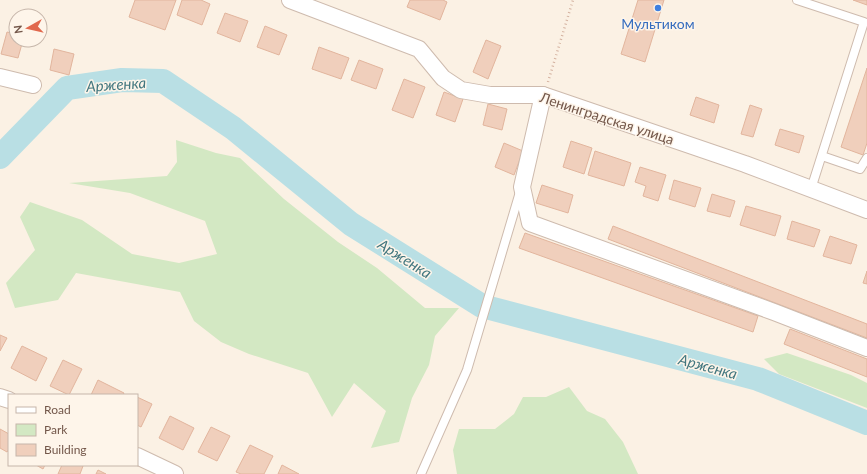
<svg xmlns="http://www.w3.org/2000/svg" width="867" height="474" font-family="Lato,sans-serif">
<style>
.green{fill:#d3e8c3}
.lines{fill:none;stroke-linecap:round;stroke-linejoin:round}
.river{stroke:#b9dfe4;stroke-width:24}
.building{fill:#f0cfbc;stroke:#e2b59d}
.lane-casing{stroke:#cebbae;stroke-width:10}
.street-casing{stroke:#cebbae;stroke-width:18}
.path{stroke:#d4b2a0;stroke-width:2.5;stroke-dasharray:1 3;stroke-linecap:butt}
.lane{stroke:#fff;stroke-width:8}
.street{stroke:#fff;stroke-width:16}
.shop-dot{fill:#3f7fe0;stroke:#fef5ea;stroke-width:1.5}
.labels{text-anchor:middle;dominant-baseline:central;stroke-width:3;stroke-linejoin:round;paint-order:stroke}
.shop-label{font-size:14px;fill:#366cbe;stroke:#fef5ea}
.street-label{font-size:14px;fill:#73574a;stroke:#fef5ea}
.water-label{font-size:15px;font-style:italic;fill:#42777f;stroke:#fef5ea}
</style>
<rect width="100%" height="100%" fill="#fbf1e4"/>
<!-- green -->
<g class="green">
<path d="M 176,140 L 216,153 L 240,158 L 284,199 L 338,242 L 377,268 L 425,308 L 459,308 L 435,336 L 429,365 L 412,398 L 399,442 L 371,448 L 386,411 L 354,383 L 332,417 L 308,373 L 249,354 L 221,342 L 194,321 L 180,292 L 76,273 L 58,300 L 15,308 L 6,283 L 35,250 L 20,217 L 30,202 L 82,220 L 132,254 L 179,263 L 217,254 L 205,221 L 130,193 L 69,183 L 167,176 L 177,162 Z"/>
<path d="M 787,353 L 851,375 L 867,383 L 867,408 L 779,374 L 764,359 Z"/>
<path d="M 569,387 L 587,411 L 605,419 L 623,442 L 638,474 L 457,474 L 453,450 L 459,429 L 495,429 L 514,414 L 523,397 L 546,397 Z"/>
</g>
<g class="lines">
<!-- river -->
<path class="river" d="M 0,157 L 67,88 L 122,80 L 163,81 L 233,128 L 351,224 L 482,306 L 758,379 L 867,423"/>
</g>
<!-- building -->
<g class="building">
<path d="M 135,0 L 176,0 L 165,30 L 129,17 Z"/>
<path d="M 182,0 L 201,0 L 210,4 L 202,25 L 177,15 Z"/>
<path d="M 410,0 L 443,0 L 447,2 L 440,20 L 407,7 Z"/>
<path d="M 638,0 L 664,0 L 645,62 L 621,54 Z"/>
<path d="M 853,0 L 867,0 L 867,5 Z"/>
<path d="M 225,13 L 248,21 L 240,42 L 217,33 Z"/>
<path d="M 265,26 L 287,35 L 279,55 L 257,47 Z"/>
<path d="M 7,32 L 16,34 L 16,40 L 23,40 L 18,58 L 1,54 Z"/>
<path d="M 486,40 L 501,46 L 488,79 L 473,72 Z"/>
<path d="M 319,47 L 349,58 L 341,79 L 312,69 Z"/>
<path d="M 54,49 L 74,54 L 69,75 L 50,70 Z"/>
<path d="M 359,60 L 383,69 L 376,89 L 351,80 Z"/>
<path d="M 867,68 L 867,143 L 863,155 L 841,147 Z"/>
<path d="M 404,79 L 425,87 L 413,118 L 392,110 Z"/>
<path d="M 444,92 L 463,99 L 455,122 L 436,115 Z"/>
<path d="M 696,97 L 719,105 L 714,123 L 690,115 Z"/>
<path d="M 488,104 L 507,109 L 502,130 L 483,125 Z"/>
<path d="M 750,105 L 762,109 L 753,137 L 741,134 Z"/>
<path d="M 780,129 L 804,136 L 799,153 L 775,145 Z"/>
<path d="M 571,141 L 592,148 L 584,174 L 563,167 Z"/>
<path d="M 504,143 L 523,151 L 514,175 L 495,167 Z"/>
<path d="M 595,151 L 631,163 L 624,186 L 588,175 Z"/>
<path d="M 640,167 L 666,175 L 658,201 L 643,196 L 646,186 L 635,182 Z"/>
<path d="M 674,180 L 701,188 L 695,207 L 669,199 Z"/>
<path d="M 542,185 L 573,195 L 568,213 L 536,203 Z"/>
<path d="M 712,194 L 735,201 L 730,217 L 707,211 Z"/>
<path d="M 746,206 L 781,216 L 775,236 L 740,225 Z"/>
<path d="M 792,221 L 820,230 L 814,247 L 787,239 Z"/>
<path d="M 613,226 L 867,324 L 867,338 L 608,239 Z"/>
<path d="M 525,233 L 758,316 L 753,332 L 519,248 Z"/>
<path d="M 830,236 L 857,245 L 851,264 L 823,256 Z"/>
<path d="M 867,271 L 867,284 L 863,283 Z"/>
<path d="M 790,329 L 867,359 L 867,377 L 784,344 Z"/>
<path d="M 0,335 L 7,338 L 0,351 Z"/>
<path d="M 22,346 L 47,358 L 36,381 L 11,368 Z"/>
<path d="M 63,360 L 82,369 L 69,395 L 50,386 Z"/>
<path d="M 98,380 L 124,393 L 123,395 L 91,395 Z"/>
<path d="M 137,397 L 152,404 L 141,427 L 137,425 Z"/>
<path d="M 170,416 L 194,428 L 183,450 L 159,438 Z"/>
<path d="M 211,427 L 230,436 L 217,461 L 198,452 Z"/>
<path d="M 0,429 L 9,434 L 9,449 L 7,452 L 0,448 Z"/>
<path d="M 250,445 L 273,456 L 264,474 L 241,474 L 236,472 Z"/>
<path d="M 36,465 L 45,465 L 43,469 Z"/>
<path d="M 62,465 L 80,465 L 83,466 L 80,474 L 58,474 Z"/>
<path d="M 282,465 L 299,474 L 278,474 Z"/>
<path d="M 98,470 L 106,474 L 96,474 Z"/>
</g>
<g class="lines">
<defs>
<g id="lane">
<path d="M 797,0 L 864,22 L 811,189"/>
<path d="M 822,156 L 860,169 L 867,158"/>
<path d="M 421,474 L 467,370 L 520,192"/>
</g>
<g id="street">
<path d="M 290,0 L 419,49 L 443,78 L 461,90 L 490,95 L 543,95 L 745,164 L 867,210"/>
<path d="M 0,77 L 33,85"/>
<path d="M 543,95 L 522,187 L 530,223 L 774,312 L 867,348"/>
<path d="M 0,397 L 9,400"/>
<path d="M 137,456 L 175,474"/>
</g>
</defs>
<!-- lane casing -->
<use href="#lane" class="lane-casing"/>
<!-- street casing -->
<use href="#street" class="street-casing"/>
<!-- path -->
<path class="path" d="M 548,82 L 573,0"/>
<!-- lane -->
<use href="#lane" class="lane"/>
<!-- street -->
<use href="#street" class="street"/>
</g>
<!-- markers -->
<circle class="shop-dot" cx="658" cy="8" r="4"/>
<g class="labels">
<!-- shop labels -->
<g class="shop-label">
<text x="658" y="23">Мультиком</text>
</g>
<!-- street labels -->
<g class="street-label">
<text transform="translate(607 118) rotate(18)">Ленинградская улица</text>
</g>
<!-- water labels -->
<g class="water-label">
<text transform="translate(116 84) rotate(-4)">Арженка</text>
<text transform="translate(405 258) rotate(32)">Арженка</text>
<text transform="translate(708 366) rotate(15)">Арженка</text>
</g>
</g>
<!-- legend -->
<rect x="8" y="394" width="130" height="72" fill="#fef5ea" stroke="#c6b6aa"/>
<rect x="16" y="407" width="20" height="6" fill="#ffffff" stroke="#c6b6aa"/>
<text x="44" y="414" font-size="12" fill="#73574a">Road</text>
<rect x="16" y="424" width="20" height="12" fill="#d3e8c3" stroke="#c6b6aa"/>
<text x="44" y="434" font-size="12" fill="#73574a">Park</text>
<rect x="16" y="444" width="20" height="12" fill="#f0cfbc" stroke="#c6b6aa"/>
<text x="44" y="454" font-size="12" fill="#73574a">Building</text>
<!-- north arrow -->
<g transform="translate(28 28) rotate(262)"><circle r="19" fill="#fef5ea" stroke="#c6b6aa"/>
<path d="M0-3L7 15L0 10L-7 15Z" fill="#e1684d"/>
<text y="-6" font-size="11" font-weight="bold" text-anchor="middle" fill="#73574a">N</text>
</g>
</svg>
